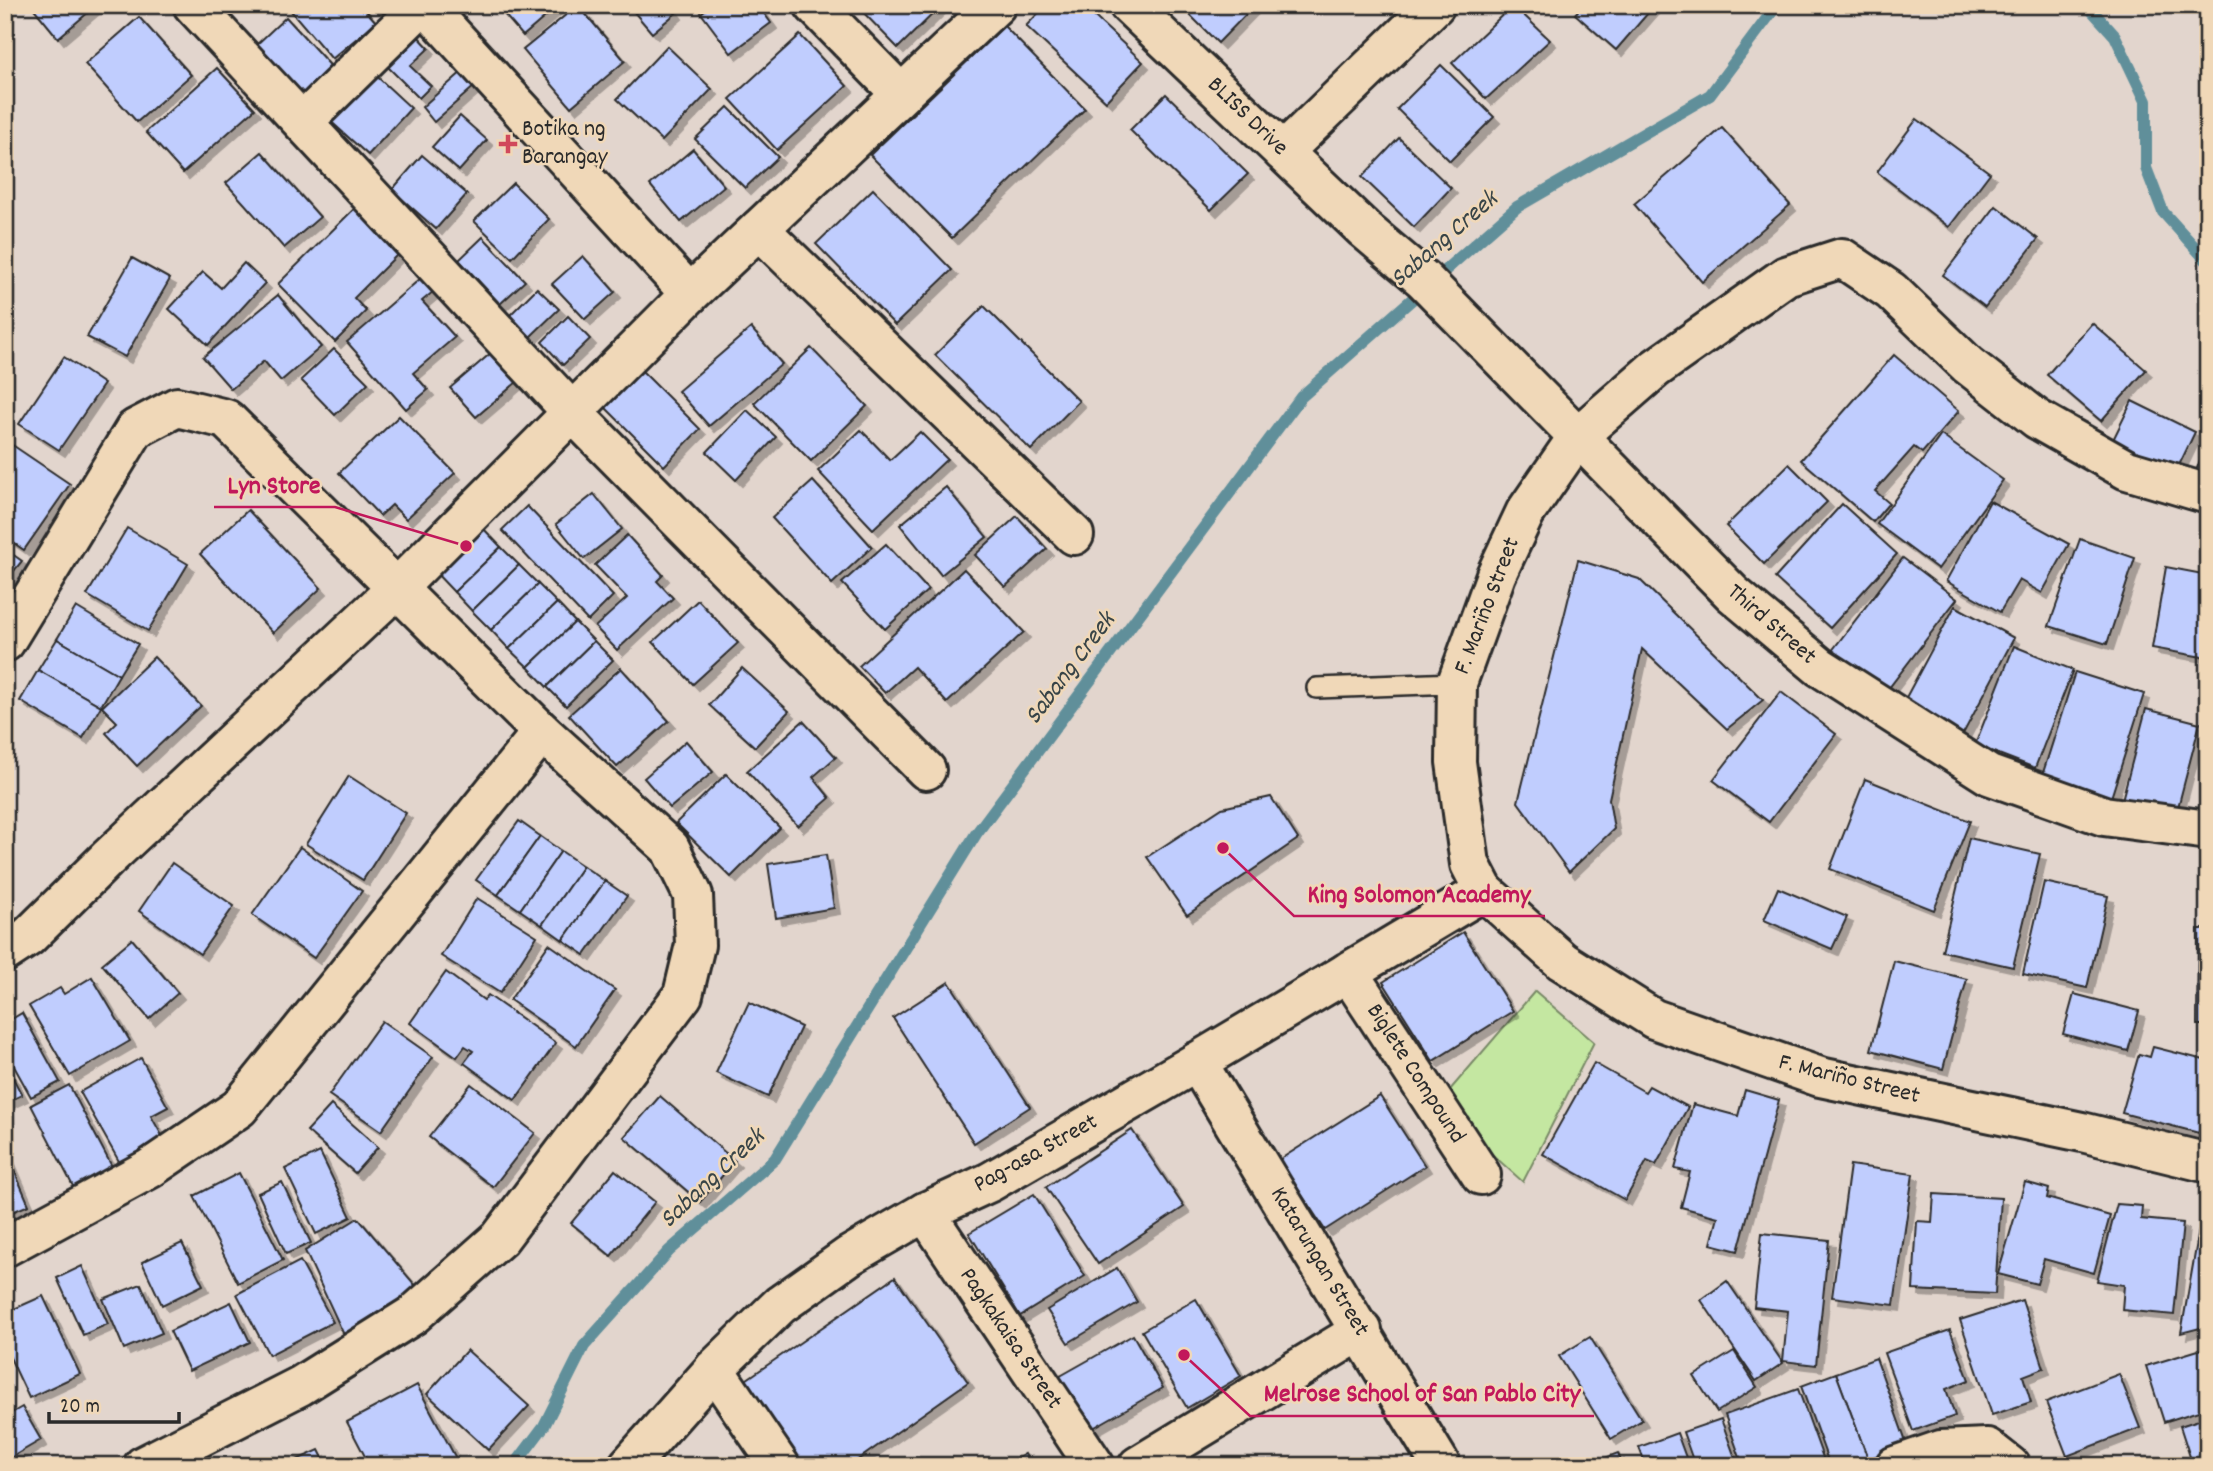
<svg xmlns="http://www.w3.org/2000/svg" width="2213" height="1471" font-family="Dekko,sans-serif">
<style>
.green{fill:#c4e7a1;stroke:#788966;stroke-width:2}
.lines{fill:none;stroke-linecap:round;stroke-linejoin:round}
.stream{stroke:#618f9a;stroke-width:12}
.building{fill:#c0cdfe;stroke:#2b2b2b;stroke-width:2;filter:url(#shadow)}
.lane-casing{stroke:#2b2b2b;stroke-width:24}
.street-casing{stroke:#2b2b2b;stroke-width:44}
.secondary-casing{stroke:#2b2b2b;stroke-width:44}
.lane{stroke:#f0d8b8;stroke-width:19}
.street{stroke:#f0d8b8;stroke-width:38}
.secondary{stroke:#f0d8b8;stroke-width:38}
.poi-dot{fill:#d1495b;stroke:#f0d8b8;stroke-width:2.5}
.labels{text-anchor:middle;dominant-baseline:central;stroke-width:5;stroke-linejoin:round;paint-order:stroke}
.street-label{font-size:24px;fill:#2b2b2b;stroke:#f0d8b8}
.poi-label{font-size:24px;fill:#2b2b2b;stroke:#f0d8b8;text-anchor:start}
.water-label{font-size:26px;font-style:italic;fill:#384447;stroke:#f0d8b8}
.leader{fill:none;stroke:#c2185b;stroke-width:2.5}
.callout-dot{fill:#c2185b;stroke:#f0d8b8;stroke-width:2.5}
.callout-label{font-size:26px;text-anchor:middle;font-weight:bold;fill:#c2185b;stroke:#f0d8b8;stroke-width:5;stroke-linejoin:round;paint-order:stroke}
</style>
<defs>
<filter id="shadow"><feDropShadow dx="6" dy="6" stdDeviation="0" flood-color="#0004"/></filter>
</defs>
<rect width="100%" height="100%" fill="#e2d5cd"/>
<filter id="ink" filterUnits="userSpaceOnUse"><feTurbulence type="fractalNoise" baseFrequency=".0143" numOctaves="2"/><feDisplacementMap in="SourceGraphic" scale="14" xChannelSelector="R" yChannelSelector="G"/><feConvolveMatrix kernelMatrix="1 2 1 2 8 2 1 2 1" color-interpolation-filters="sRGB"/></filter>
<g filter="url(#ink)">
<!-- green -->
<path class="green" d="M 1535,991 L 1594,1042 L 1523,1182 L 1437,1105 Z"/>
<g class="lines">
<!-- stream -->
<g class="stream">
<path d="M 2087,5 L 2115,36 L 2146,101 L 2146,168 L 2163,212 L 2208,262"/>
<path d="M 514,1466 L 544,1426 L 584,1346 L 669,1251 L 775,1159 L 976,834 L 1301,397 L 1517,207 L 1710,95 L 1777,5"/>
</g>
</g>
<!-- building -->
<g class="building">
<path d="M 31,5 L 97,5 L 58,38 Z"/>
<path d="M 286,5 L 361,5 L 376,22 L 332,59 Z"/>
<path d="M 496,5 L 559,5 L 523,36 Z"/>
<path d="M 578,5 L 625,61 L 571,107 L 523,50 Z"/>
<path d="M 628,5 L 670,5 L 676,13 L 652,33 Z"/>
<path d="M 712,5 L 758,5 L 771,23 L 731,53 L 701,13 Z"/>
<path d="M 856,5 L 942,5 L 898,48 Z"/>
<path d="M 1046,5 L 1082,5 L 1143,62 L 1106,101 L 1026,26 Z"/>
<path d="M 1180,5 L 1255,5 L 1218,43 Z"/>
<path d="M 1513,5 L 1550,40 L 1486,99 L 1452,63 Z"/>
<path d="M 1583,5 L 1655,5 L 1616,50 L 1575,14 Z"/>
<path d="M 139,17 L 191,75 L 137,122 L 85,64 Z"/>
<path d="M 286,17 L 337,73 L 304,101 L 254,47 Z"/>
<path d="M 1004,26 L 1085,109 L 952,238 L 870,155 Z"/>
<path d="M 415,33 L 429,48 L 410,66 L 431,86 L 419,98 L 384,63 Z"/>
<path d="M 800,35 L 847,86 L 777,150 L 730,99 Z"/>
<path d="M 667,46 L 712,89 L 662,141 L 617,99 Z"/>
<path d="M 1441,65 L 1494,117 L 1450,161 L 1397,109 Z"/>
<path d="M 217,68 L 255,109 L 183,173 L 146,132 Z"/>
<path d="M 370,70 L 411,108 L 368,155 L 326,117 Z"/>
<path d="M 463,71 L 476,85 L 434,122 L 422,107 Z"/>
<path d="M 1166,94 L 1248,174 L 1211,210 L 1130,130 Z"/>
<path d="M 728,107 L 778,157 L 745,188 L 695,139 Z"/>
<path d="M 460,116 L 487,140 L 459,171 L 432,147 Z"/>
<path d="M 1917,119 L 1990,173 L 1949,227 L 1877,172 Z"/>
<path d="M 1722,128 L 1790,205 L 1702,282 L 1634,204 Z"/>
<path d="M 1399,138 L 1451,188 L 1414,227 L 1362,177 Z"/>
<path d="M 693,149 L 724,186 L 681,222 L 650,185 Z"/>
<path d="M 262,152 L 320,217 L 284,248 L 226,183 Z"/>
<path d="M 422,155 L 467,194 L 436,229 L 392,190 Z"/>
<path d="M 513,183 L 549,219 L 512,258 L 474,221 Z"/>
<path d="M 873,189 L 952,270 L 895,325 L 816,244 Z"/>
<path d="M 357,206 L 402,250 L 354,298 L 366,311 L 335,342 L 278,284 Z"/>
<path d="M 1996,206 L 2038,239 L 1985,307 L 1943,275 Z"/>
<path d="M 483,237 L 525,281 L 500,304 L 459,260 Z"/>
<path d="M 583,256 L 615,292 L 585,319 L 552,284 Z"/>
<path d="M 132,258 L 170,279 L 125,357 L 87,337 Z"/>
<path d="M 244,263 L 265,283 L 208,345 L 169,309 L 203,272 L 221,288 Z"/>
<path d="M 428,272 L 440,286 L 422,301 L 455,337 L 413,373 L 428,390 L 406,409 L 347,342 Z"/>
<path d="M 537,288 L 559,309 L 530,337 L 509,316 Z"/>
<path d="M 278,295 L 321,347 L 281,381 L 264,361 L 231,389 L 203,357 Z"/>
<path d="M 984,306 L 1079,401 L 1031,450 L 935,355 Z"/>
<path d="M 568,316 L 590,339 L 563,365 L 542,342 Z"/>
<path d="M 2092,323 L 2146,370 L 2101,421 L 2047,375 Z"/>
<path d="M 751,328 L 782,364 L 709,426 L 678,391 Z"/>
<path d="M 498,347 L 524,376 L 476,417 L 450,388 Z"/>
<path d="M 811,348 L 867,406 L 811,461 L 754,403 Z"/>
<path d="M 334,349 L 368,383 L 335,415 L 301,380 Z"/>
<path d="M 1894,355 L 1959,411 L 1922,453 L 1914,447 L 1875,491 L 1889,503 L 1873,522 L 1801,460 Z"/>
<path d="M 64,357 L 104,384 L 59,450 L 19,424 Z"/>
<path d="M 637,366 L 700,429 L 664,466 L 601,403 Z"/>
<path d="M 2132,401 L 2195,432 L 2172,480 L 2108,450 Z"/>
<path d="M 747,410 L 776,437 L 736,480 L 707,452 Z"/>
<path d="M 399,416 L 455,473 L 406,519 L 392,505 L 380,516 L 339,473 Z"/>
<path d="M 861,430 L 890,460 L 920,432 L 947,459 L 873,529 L 818,471 Z"/>
<path d="M 1941,435 L 2003,480 L 1938,569 L 1877,524 Z"/>
<path d="M 2208,439 L 2208,481 L 2193,479 Z"/>
<path d="M 5,440 L 70,484 L 24,550 L 5,537 Z"/>
<path d="M 1789,464 L 1827,502 L 1764,564 L 1726,526 Z"/>
<path d="M 813,481 L 872,547 L 832,584 L 772,518 Z"/>
<path d="M 946,487 L 987,537 L 941,575 L 900,525 Z"/>
<path d="M 594,494 L 622,529 L 584,559 L 556,524 Z"/>
<path d="M 1990,501 L 2069,544 L 2042,593 L 2019,580 L 2000,612 L 1946,581 Z"/>
<path d="M 1842,504 L 1897,554 L 1830,628 L 1775,578 Z"/>
<path d="M 527,506 L 613,596 L 588,621 L 502,530 Z"/>
<path d="M 248,510 L 321,588 L 273,633 L 200,554 Z"/>
<path d="M 1017,516 L 1047,549 L 1005,587 L 975,555 Z"/>
<path d="M 480,525 L 501,547 L 454,592 L 433,570 Z"/>
<path d="M 127,528 L 188,564 L 148,631 L 87,595 Z"/>
<path d="M 627,535 L 663,575 L 657,581 L 673,598 L 617,650 L 595,627 L 627,598 L 595,565 Z"/>
<path d="M 2080,539 L 2135,558 L 2107,644 L 2049,626 Z"/>
<path d="M 886,544 L 928,590 L 885,629 L 842,583 Z"/>
<path d="M 501,547 L 519,565 L 472,611 L 454,592 Z"/>
<path d="M 5,549 L 22,561 L 5,582 Z"/>
<path d="M 1903,558 L 1957,599 L 1882,697 L 1828,656 Z"/>
<path d="M 1578,560 L 1639,579 L 1763,700 L 1727,729 L 1642,649 L 1609,799 L 1614,829 L 1569,872 L 1518,802 Z"/>
<path d="M 519,565 L 538,584 L 491,630 L 472,611 Z"/>
<path d="M 2166,567 L 2208,575 L 2208,658 L 2152,648 Z"/>
<path d="M 964,569 L 1024,632 L 947,703 L 914,667 L 885,693 L 859,666 Z"/>
<path d="M 538,584 L 557,603 L 509,649 L 491,630 Z"/>
<path d="M 698,600 L 738,643 L 693,684 L 653,642 Z"/>
<path d="M 557,603 L 575,622 L 528,667 L 509,649 Z"/>
<path d="M 1955,606 L 2014,638 L 1963,734 L 1903,703 Z"/>
<path d="M 76,607 L 138,644 L 119,675 L 57,639 Z"/>
<path d="M 575,622 L 594,641 L 547,687 L 528,667 Z"/>
<path d="M 57,639 L 119,675 L 101,706 L 38,670 Z"/>
<path d="M 594,641 L 613,660 L 566,706 L 547,687 Z"/>
<path d="M 2014,646 L 2073,670 L 2035,768 L 1975,745 Z"/>
<path d="M 154,657 L 201,706 L 137,766 L 106,733 L 117,722 L 102,707 Z"/>
<path d="M 621,668 L 669,721 L 617,767 L 569,715 Z"/>
<path d="M 742,668 L 789,711 L 755,747 L 709,705 Z"/>
<path d="M 38,670 L 101,706 L 83,738 L 20,701 Z"/>
<path d="M 2075,672 L 2144,694 L 2110,801 L 2041,779 Z"/>
<path d="M 1781,692 L 1836,734 L 1769,822 L 1713,780 Z"/>
<path d="M 2146,709 L 2200,723 L 2176,815 L 2122,800 Z"/>
<path d="M 803,721 L 836,757 L 813,777 L 830,798 L 798,826 L 747,771 Z"/>
<path d="M 2205,726 L 2208,727 L 2208,812 L 2200,811 Z"/>
<path d="M 686,741 L 713,772 L 670,808 L 644,778 Z"/>
<path d="M 726,774 L 780,828 L 731,877 L 676,823 Z"/>
<path d="M 349,776 L 406,813 L 363,880 L 306,844 Z"/>
<path d="M 1865,779 L 1970,821 L 1934,910 L 1830,869 Z"/>
<path d="M 1271,797 L 1298,839 L 1187,915 L 1147,857 L 1222,808 Z"/>
<path d="M 519,821 L 540,836 L 498,895 L 476,880 Z"/>
<path d="M 540,836 L 561,851 L 520,910 L 498,895 Z"/>
<path d="M 1969,838 L 2040,854 L 2013,967 L 1942,951 Z"/>
<path d="M 300,847 L 362,891 L 314,958 L 252,915 Z"/>
<path d="M 561,851 L 583,866 L 542,925 L 520,910 Z"/>
<path d="M 826,855 L 834,908 L 776,918 L 768,864 Z"/>
<path d="M 172,863 L 234,906 L 200,954 L 139,911 Z"/>
<path d="M 583,866 L 605,881 L 563,940 L 542,925 Z"/>
<path d="M 605,881 L 627,896 L 585,955 L 563,940 Z"/>
<path d="M 2044,882 L 2108,896 L 2087,988 L 2023,974 Z"/>
<path d="M 1778,888 L 1847,917 L 1832,949 L 1764,920 Z"/>
<path d="M 477,898 L 537,936 L 500,993 L 441,956 Z"/>
<path d="M 2198,929 L 2208,929 L 2208,1025 L 2197,1025 Z"/>
<path d="M 1463,932 L 1513,1011 L 1433,1061 L 1383,982 Z"/>
<path d="M 132,939 L 178,993 L 149,1019 L 102,964 Z"/>
<path d="M 549,944 L 615,990 L 576,1046 L 510,1000 Z"/>
<path d="M 1894,961 L 1967,979 L 1943,1069 L 1871,1050 Z"/>
<path d="M 446,972 L 484,1000 L 488,995 L 556,1043 L 515,1100 L 464,1063 L 473,1051 L 465,1046 L 457,1057 L 410,1023 Z"/>
<path d="M 92,977 L 130,1041 L 70,1076 L 29,1006 L 60,988 L 64,994 Z"/>
<path d="M 949,982 L 1030,1107 L 974,1143 L 893,1018 Z"/>
<path d="M 2074,994 L 2139,1011 L 2128,1051 L 2063,1034 Z"/>
<path d="M 749,1002 L 801,1027 L 768,1097 L 716,1073 Z"/>
<path d="M 22,1013 L 60,1082 L 31,1097 L 5,1050 L 5,1023 Z"/>
<path d="M 382,1021 L 433,1057 L 381,1131 L 329,1095 Z"/>
<path d="M 2153,1047 L 2208,1061 L 2208,1099 L 2199,1133 L 2122,1113 L 2139,1054 L 2150,1057 Z"/>
<path d="M 141,1058 L 168,1107 L 151,1116 L 165,1141 L 121,1165 L 80,1092 Z"/>
<path d="M 5,1063 L 22,1095 L 5,1103 Z"/>
<path d="M 1594,1063 L 1645,1092 L 1649,1086 L 1688,1107 L 1656,1165 L 1647,1161 L 1625,1200 L 1543,1154 Z"/>
<path d="M 471,1084 L 535,1133 L 493,1187 L 429,1137 Z"/>
<path d="M 69,1085 L 117,1176 L 78,1196 L 31,1105 Z"/>
<path d="M 1745,1090 L 1779,1100 L 1738,1251 L 1711,1244 L 1718,1217 L 1681,1207 L 1690,1172 L 1675,1169 L 1693,1104 L 1738,1116 Z"/>
<path d="M 660,1096 L 735,1161 L 700,1202 L 624,1137 Z"/>
<path d="M 1380,1096 L 1425,1166 L 1325,1230 L 1279,1160 Z"/>
<path d="M 331,1105 L 378,1147 L 355,1173 L 307,1131 Z"/>
<path d="M 1132,1130 L 1184,1207 L 1098,1264 L 1046,1187 Z"/>
<path d="M 5,1149 L 29,1205 L 5,1215 Z"/>
<path d="M 320,1152 L 351,1217 L 316,1234 L 285,1169 Z"/>
<path d="M 1850,1165 L 1913,1174 L 1894,1305 L 1832,1297 Z"/>
<path d="M 615,1170 L 655,1202 L 611,1256 L 571,1223 Z"/>
<path d="M 239,1173 L 283,1260 L 238,1283 L 194,1196 Z"/>
<path d="M 282,1182 L 311,1243 L 286,1254 L 258,1193 Z"/>
<path d="M 2025,1182 L 2049,1189 L 2047,1198 L 2110,1216 L 2094,1273 L 2044,1259 L 2037,1284 L 1998,1274 Z"/>
<path d="M 1034,1194 L 1085,1276 L 1020,1316 L 969,1233 Z"/>
<path d="M 1934,1194 L 2001,1198 L 1995,1294 L 1913,1290 L 1917,1221 L 1932,1222 Z"/>
<path d="M 2117,1204 L 2142,1206 L 2141,1219 L 2183,1223 L 2174,1315 L 2122,1310 L 2124,1285 L 2097,1281 Z"/>
<path d="M 358,1218 L 421,1292 L 344,1335 L 305,1251 Z"/>
<path d="M 2201,1219 L 2208,1220 L 2208,1326 L 2181,1333 Z"/>
<path d="M 1762,1233 L 1829,1240 L 1816,1365 L 1783,1361 L 1788,1311 L 1754,1307 Z"/>
<path d="M 182,1243 L 203,1285 L 162,1305 L 142,1262 Z"/>
<path d="M 300,1261 L 333,1322 L 269,1355 L 237,1294 Z"/>
<path d="M 82,1266 L 108,1324 L 83,1335 L 57,1278 Z"/>
<path d="M 1117,1268 L 1137,1302 L 1068,1343 L 1047,1310 Z"/>
<path d="M 895,1277 L 968,1382 L 849,1466 L 793,1466 L 737,1386 Z"/>
<path d="M 1727,1281 L 1783,1363 L 1756,1381 L 1701,1300 Z"/>
<path d="M 141,1284 L 162,1333 L 124,1349 L 103,1299 Z"/>
<path d="M 43,1296 L 80,1374 L 29,1398 L 5,1347 L 5,1313 Z"/>
<path d="M 1196,1299 L 1241,1376 L 1187,1408 L 1142,1331 Z"/>
<path d="M 2022,1300 L 2044,1368 L 2023,1376 L 2031,1402 L 1992,1415 L 1960,1320 Z"/>
<path d="M 231,1302 L 250,1342 L 189,1371 L 170,1331 Z"/>
<path d="M 1950,1330 L 1969,1380 L 1946,1389 L 1955,1416 L 1913,1431 L 1884,1353 Z"/>
<path d="M 1133,1335 L 1163,1388 L 1086,1432 L 1055,1379 Z"/>
<path d="M 1590,1337 L 1642,1420 L 1611,1439 L 1559,1356 Z"/>
<path d="M 2205,1348 L 2208,1358 L 2208,1408 L 2164,1422 L 2146,1366 Z"/>
<path d="M 467,1350 L 529,1406 L 488,1450 L 427,1394 Z"/>
<path d="M 1734,1351 L 1757,1387 L 1717,1412 L 1694,1376 Z"/>
<path d="M 1876,1358 L 1907,1445 L 1868,1459 L 1836,1373 Z"/>
<path d="M 1836,1373 L 1868,1459 L 1849,1466 L 1830,1466 L 1801,1386 Z"/>
<path d="M 2119,1374 L 2140,1428 L 2067,1456 L 2046,1402 Z"/>
<path d="M 417,1385 L 460,1466 L 370,1466 L 347,1422 Z"/>
<path d="M 1798,1389 L 1826,1466 L 1743,1466 L 1725,1415 Z"/>
<path d="M 22,1407 L 41,1440 L 5,1461 L 5,1417 Z"/>
<path d="M 2208,1417 L 2208,1466 L 2193,1466 L 2180,1426 Z"/>
<path d="M 1721,1419 L 1738,1466 L 1695,1466 L 1683,1432 Z"/>
<path d="M 1677,1433 L 1689,1466 L 1646,1466 L 1639,1447 Z"/>
<path d="M 319,1450 L 327,1466 L 291,1466 L 290,1463 Z"/>
<path d="M 1618,1453 L 1623,1466 L 1584,1466 Z"/>
<path d="M 1025,1454 L 1032,1466 L 1005,1466 Z"/>
</g>
<g class="lines">
<defs>
<path id="lane" d="M 1317,688 L 1457,683"/>
<g id="street">
<path d="M 193,5 L 571,411 L 926,770"/>
<path d="M 425,5 L 690,294"/>
<path d="M 814,5 L 900,93"/>
<path d="M 1129,5 L 1364,229 L 1423,279 L 1733,594 L 1820,667 L 1989,775 L 2104,816 L 2208,830"/>
<path d="M 304,121 L 422,5"/>
<path d="M 1283,152 L 1435,5"/>
<path d="M 759,229 L 1074,535"/>
<path d="M 5,642 L 135,429 L 177,407 L 226,419 L 542,732 L 670,848 L 693,895 L 695,945 L 683,995 L 500,1238 L 413,1315 L 300,1386 L 143,1466"/>
<path d="M 1484,891 L 1470,864 L 1456,762 L 1457,683 L 1496,575 L 1525,513 L 1579,435 L 1656,368 L 1786,276 L 1842,258 L 1891,291 L 1968,365 L 2037,419 L 2127,470 L 2208,494"/>
<path d="M 5,952 L 28,937 L 107,859 L 397,588 L 690,294 L 996,5"/>
<path d="M 1348,972 L 1481,1175"/>
<path d="M 1197,1062 L 1439,1462"/>
<path d="M 925,1212 L 1095,1466"/>
<path d="M 5,1247 L 149,1169 L 239,1108 L 542,732"/>
<path d="M 714,1369 L 780,1466"/>
<path d="M 1138,1466 L 1362,1330"/>
<path d="M 1895,1466 L 1941,1450 L 1987,1448 L 2010,1466"/>
</g>
<path id="secondary" d="M 628,1466 L 714,1369 L 780,1305 L 849,1256 L 925,1212 L 990,1182 L 1197,1062 L 1484,891 L 1562,961 L 1654,1019 L 1820,1077 L 2082,1132 L 2208,1163"/>
</defs>
<!-- lane casing -->
<use href="#lane" class="lane-casing"/>
<!-- street casing -->
<use href="#street" class="street-casing"/>
<!-- secondary casing -->
<use href="#secondary" class="secondary-casing"/>
<!-- lane -->
<use href="#lane" class="lane"/>
<!-- street -->
<use href="#street" class="street"/>
<!-- secondary -->
<use href="#secondary" class="secondary"/>
</g>
</g>
<!-- markers -->
<path class="poi-dot" d="M504.5 133.5h7v7h7v7h-7v7h-7v-7h-7v-7h7z"/>
<g class="labels">
<!-- street labels -->
<g class="street-label">
<text transform="translate(1247 117) rotate(44)">BLISS Drive</text>
<text transform="translate(1488 606) rotate(-69)">F. Mariño Street</text>
<text transform="translate(1771 625) rotate(41)">Third Street</text>
<text transform="translate(1415 1074) rotate(57)">Biglete Compound</text>
<text transform="translate(1849 1080) rotate(14)">F. Mariño Street</text>
<text transform="translate(1036 1154) rotate(-29)">Pag-asa Street</text>
<text transform="translate(1319 1262) rotate(59)">Katarungan Street</text>
<text transform="translate(1010 1339) rotate(56)">Pagkakaisa Street</text>
</g>
<!-- poi labels -->
<g class="poi-label">
<text x="522" y="130">Botika ng<tspan x="522" dy="28">Barangay</tspan></text>
</g>
<!-- water labels -->
<g class="water-label">
<text transform="translate(1445 240) rotate(-41)">Sabang Creek</text>
<text transform="translate(1071 669) rotate(-53)">Sabang Creek</text>
<text transform="translate(713 1179) rotate(-43)">Sabang Creek</text>
</g>
</g>
<!-- callouts -->
<path class="leader" d="M466 546L335 507H214M1223 848L1294 916H1545M1184 1355L1250 1416H1594"/>
<g class="callout-dot">
<circle cx="466" cy="546" r="7"/>
<circle cx="1223" cy="848" r="7"/>
<circle cx="1184" cy="1355" r="7"/>
</g>
<g class="callout-label">
<text x="274" y="493">Lyn Store</text>
<text x="1419" y="902">King Solomon Academy</text>
<text x="1422" y="1401">Melrose School of San Pablo City</text>
</g>
<!-- margin -->
<rect width="2213" height="1471" fill="none" stroke="#f0d8b8" stroke-width="28"/>
<rect x="14" y="14" width="2185" height="1443" fill="none" stroke="#2b2b2b" stroke-width="2.5" filter="url(#ink)"/>
<!-- scale -->
<path d="M49 1412v10h130v-10" fill="none" stroke="#2b2b2b" stroke-width="3.5"/>
<text x="60" y="1412" font-size="21" fill="#2b2b2b" stroke="#f0d8b8" stroke-width="5" paint-order="stroke">20 m</text>
</svg>
